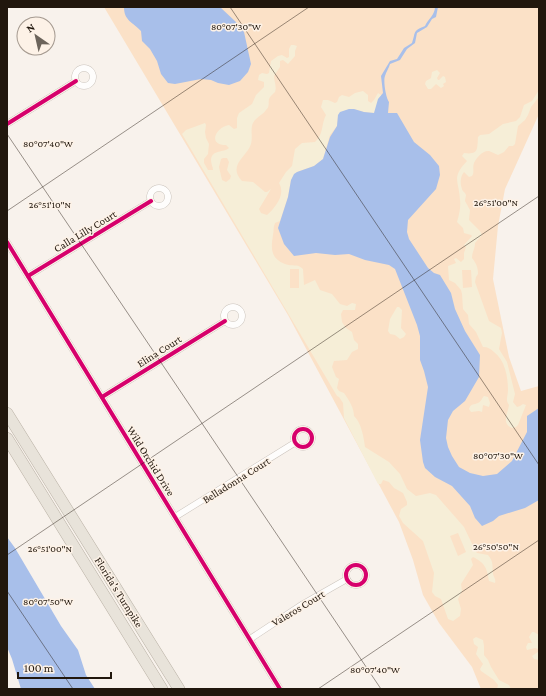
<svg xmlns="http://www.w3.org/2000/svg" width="546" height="696" font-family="'Crimson Pro',serif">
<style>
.green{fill:#fbe1c7}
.sand{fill:#f6eed7;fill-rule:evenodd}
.water{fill:#a8bfea}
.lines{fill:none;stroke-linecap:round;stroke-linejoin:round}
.street-casing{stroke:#cbc4bd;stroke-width:7}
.highway-casing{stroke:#b9b1a5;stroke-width:12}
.street{stroke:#fefdfc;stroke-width:6}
.highway{stroke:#e8e3da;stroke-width:11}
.cycleway-casing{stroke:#fdf2e7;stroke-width:6}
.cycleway{stroke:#d6006c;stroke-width:4}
.ticks{fill:none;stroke:#21170d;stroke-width:1;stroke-opacity:0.45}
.labels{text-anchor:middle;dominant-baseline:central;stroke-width:3;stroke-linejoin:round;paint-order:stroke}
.street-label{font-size:11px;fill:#21170d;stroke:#fdf2e7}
.ticks-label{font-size:10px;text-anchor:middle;fill:#21170d;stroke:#fdf2e7;stroke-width:3;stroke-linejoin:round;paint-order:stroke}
</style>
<rect width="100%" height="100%" fill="#f8f2ec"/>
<!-- green -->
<path class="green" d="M 104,7 L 539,7 L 539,114 L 505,189 L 498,226 L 493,279 L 509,357 L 521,391 L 539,386 L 539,689 L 481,689 L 472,667 L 439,623 L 423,595 L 413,560 L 399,522 L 288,315 Z"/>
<!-- sand -->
<g class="sand">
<path d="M 291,45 L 294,45 L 297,46 L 295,51 L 295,56 L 288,64 L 283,60 L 280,61 L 280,67 L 274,76 C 274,81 277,87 275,92 C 273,94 270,96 269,99 C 268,104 270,106 266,110 C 263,115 256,117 253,123 C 250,129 253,137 251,144 C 247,157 227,165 242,181 L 253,182 L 265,192 L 267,192 L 271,189 L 259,209 L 261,213 L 267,215 C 273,210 283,198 281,189 C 281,187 280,185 279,183 L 286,172 L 292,166 L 295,149 L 302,143 L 315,142 C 324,134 321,124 326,115 L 321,107 L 323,100 L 328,100 L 335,103 L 337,102 L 339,97 L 342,95 L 349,97 L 355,93 L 363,91 L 368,95 L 368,101 L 371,103 L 374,100 L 378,93 L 381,95 L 381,97 C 377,100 377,108 374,113 L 364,112 L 354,109 L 349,109 L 338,115 L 337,126 L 330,135 L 323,159 L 314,166 L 297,172 L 291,180 L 288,197 L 280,221 L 275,223 C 273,227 274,231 273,235 C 271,248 270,258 285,264 C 292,267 297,263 303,269 L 304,285 L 315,280 L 320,290 L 332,294 L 340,304 L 347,306 L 352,303 L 356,304 L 355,310 L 343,310 L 341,314 L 342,322 L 346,328 L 352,332 L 354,340 L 358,344 L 358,349 L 352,352 L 347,360 L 334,361 L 332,367 L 336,377 L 339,379 L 337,388 L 339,391 L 344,393 C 349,400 354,408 354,416 C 361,422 364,438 365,447 L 389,462 L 400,474 L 407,489 L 416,496 L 430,493 L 436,495 L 464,527 L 475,550 L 477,553 L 488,555 C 494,562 492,566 493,574 C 494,578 496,579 495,583 L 489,581 C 487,568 485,563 473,557 L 471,559 L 473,565 L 461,584 L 462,591 L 458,599 L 461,609 L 460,616 L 453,621 L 448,619 L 441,599 L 435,596 L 432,592 L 434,573 L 423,541 L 403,523 L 399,516 L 401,509 L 407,505 L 407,502 L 403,493 L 394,488 L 389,482 L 383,480 L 381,484 L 378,484 L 344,418 L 343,403 L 339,397 L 337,396 L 182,134 L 186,130 L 205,123 L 206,125 L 205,132 L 206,138 L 209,144 L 208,154 L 204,159 L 204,163 L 208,170 L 213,170 C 213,167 211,164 211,160 C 212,149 224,153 229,148 L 226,145 C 207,145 216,127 229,125 L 234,129 L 237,128 L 237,118 L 239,113 L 252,104 L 256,95 L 264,87 L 264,82 L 258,80 L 259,75 L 262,73 L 267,74 L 269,73 L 271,61 L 278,56 L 282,55 L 287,58 L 289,57 L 289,49 ZM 223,158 L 227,158 L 229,162 L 227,170 L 231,176 L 230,179 L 226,182 L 222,180 L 219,167 L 221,159 ZM 290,269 L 299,269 L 299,288 L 290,288 ZM 458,533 L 466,552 L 458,556 L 450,536 Z"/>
<path d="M 437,70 L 440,73 L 437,78 L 438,80 L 439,80 L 443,76 L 445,77 L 446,82 L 443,84 L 444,86 L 441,88 L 436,84 L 431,89 L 428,89 L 425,84 L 426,81 L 431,78 L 432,72 Z"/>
<path d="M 539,90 L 539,97 L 531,107 L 528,115 L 525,120 L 518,126 L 515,144 L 513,146 L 509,146 L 504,152 L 498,155 C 495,154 492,152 489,151 C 483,150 476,158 474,163 C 472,168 475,172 472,176 L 469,177 L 464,172 C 460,177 460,184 462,189 C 462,191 465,192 466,195 C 466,196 465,200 465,201 L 470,210 L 469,220 L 480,231 L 482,235 L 475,243 C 475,249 472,252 472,258 C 476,263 478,267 478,274 L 476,277 L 475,282 L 489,321 L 501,328 L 502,333 L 499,349 L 507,362 L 515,394 L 513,402 L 517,407 L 520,406 L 523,404 L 526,405 L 518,425 L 516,427 L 512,428 C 501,424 508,413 509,405 C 505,400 508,396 508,390 C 508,377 505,360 494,352 C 491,349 488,347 483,347 L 476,332 L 469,324 L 468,315 L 463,309 L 462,294 L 461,290 L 455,283 L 449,280 L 448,266 L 456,263 L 454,259 L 456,258 L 461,262 L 464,259 L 464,253 L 466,247 L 464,245 L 472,236 L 471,235 L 464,233 L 463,228 L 457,222 C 459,215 461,207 460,200 C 459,180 451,178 467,161 L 462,156 L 464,153 C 479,155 477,149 478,137 L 480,135 L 489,134 L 503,124 L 516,121 L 520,117 L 524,105 L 532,101 ZM 462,270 L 471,270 L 472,287 L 463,288 Z"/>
<path d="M 397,307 L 399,307 L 402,310 L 401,328 L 406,334 L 404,337 L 400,339 L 395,335 L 390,334 L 388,331 L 390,319 Z"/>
<path d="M 484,396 L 488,397 L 490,403 L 489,407 L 483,405 L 482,412 L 479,411 L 471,412 L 469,409 C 471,403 474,405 478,403 C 481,402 482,398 484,396 Z"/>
<path d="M 532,632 L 534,632 L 539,635 L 539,660 L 534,659 L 532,656 L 538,652 L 538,649 L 535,648 L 527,650 L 526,647 L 528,643 L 532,643 L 529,637 Z"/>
<path d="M 476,637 L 483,640 L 484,646 L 484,655 L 488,660 L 491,667 L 499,680 L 509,685 L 511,689 L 497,689 L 498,685 L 494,680 L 481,671 L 480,669 L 483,664 L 476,654 L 478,647 L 474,644 L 473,639 Z"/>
</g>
<!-- water -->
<g class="water">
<path d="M 124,7 L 220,7 L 237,23 L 244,32 L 251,64 L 248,72 L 240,81 L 229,85 L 218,83 L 211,80 L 201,79 L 175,84 L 168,83 L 161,74 L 157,61 L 150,49 L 142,41 L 141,31 C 133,22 124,21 124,7 Z"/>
<path d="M 435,7 L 438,7 L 436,17 L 432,19 L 427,27 L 417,33 L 415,43 L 407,49 L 400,60 L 390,64 C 389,68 386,72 385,76 C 383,81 386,98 389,102 L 388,113 L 397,113 L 414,142 L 430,155 L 439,166 L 440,175 L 436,189 L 408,220 L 407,232 L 409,239 L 428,268 L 434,273 L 440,275 L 451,293 L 455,309 L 465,331 L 480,355 L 479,377 L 465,401 L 453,411 L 448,420 L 446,438 L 448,447 L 452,456 L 459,467 L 470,473 L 483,476 L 497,474 L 512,461 L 527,432 L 527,416 L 539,408 L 539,500 L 525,508 L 499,516 L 493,521 L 482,526 L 475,518 L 470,506 L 452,486 L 435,477 L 425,468 L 423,462 L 420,440 L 428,387 L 424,371 L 420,360 L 420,336 L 417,325 L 395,269 L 389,265 L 365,260 L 349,254 L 335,255 L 316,253 L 294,256 L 284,244 L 278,228 L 288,197 L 291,180 L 294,174 L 297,172 L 314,166 L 323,159 L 330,137 L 337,126 L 338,115 L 340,112 L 349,109 L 354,109 L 364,112 L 374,113 L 378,99 L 383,93 L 381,76 L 390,61 L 397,59 L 404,48 L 412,43 C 416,32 412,31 425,26 C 428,19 435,15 435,7 Z"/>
<path d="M 7,537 L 15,548 L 61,626 L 78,650 L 86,675 L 95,689 L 21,689 L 12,659 L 7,647 Z"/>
</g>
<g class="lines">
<defs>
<g id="street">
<circle cx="84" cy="77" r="9"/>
<path d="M 7,124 L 76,81"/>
<circle cx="159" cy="197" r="9"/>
<path d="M 7,242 L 280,689"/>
<path d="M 28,276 L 151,201"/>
<circle cx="233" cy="316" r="9"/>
<path d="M 102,397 L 225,321"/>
<circle cx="303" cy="438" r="9"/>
<path d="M 175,517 L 296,442"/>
<circle cx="356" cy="575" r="10"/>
<path d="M 250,639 L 303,604 L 347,579"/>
</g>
<g id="highway">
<path d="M 7,413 L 179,689"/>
<path d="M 7,438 L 162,689"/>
</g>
</defs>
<!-- street casing -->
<use href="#street" class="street-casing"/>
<!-- highway casing -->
<use href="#highway" class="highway-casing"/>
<!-- street -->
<use href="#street" class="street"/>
<!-- highway -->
<use href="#highway" class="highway"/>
<defs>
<g id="cycleway">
<path d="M 7,124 L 76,81"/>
<path d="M 7,242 L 280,689"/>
<path d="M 28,276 L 151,201"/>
<path d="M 102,397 L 225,321"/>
<circle cx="303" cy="438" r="9"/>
<circle cx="356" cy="575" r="10"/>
</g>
</defs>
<!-- cycleway casing -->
<use href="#cycleway" class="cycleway-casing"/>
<!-- cycleway -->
<use href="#cycleway" class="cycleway"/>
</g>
<!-- ticks -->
<path class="ticks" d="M 230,7 L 539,465M 538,7 L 539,8M 7,134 L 381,689M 7,211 L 309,7M 7,555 L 539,196M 7,591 L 73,689M 318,689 L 539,540"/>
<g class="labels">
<!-- street labels -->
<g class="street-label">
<text transform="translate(85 231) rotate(-31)">Calla Lilly Court</text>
<text transform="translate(159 351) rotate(-32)">Elina Court</text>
<text transform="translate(151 461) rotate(58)">Wild Orchid Drive</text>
<text transform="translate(236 480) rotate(-32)">Belladonna Court</text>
<text transform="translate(119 592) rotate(58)">Florida's Turnpike</text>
<text transform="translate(298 608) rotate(-31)">Valeros Court</text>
</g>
</g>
<g class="ticks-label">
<text x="236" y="30">80°07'30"W</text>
<text x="48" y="147">80°07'40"W</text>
<text x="496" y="206">26°51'00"N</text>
<text x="50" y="208">26°51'10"N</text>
<text x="498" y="459">80°07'30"W</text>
<text x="496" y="550">26°50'50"N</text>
<text x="50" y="552">26°51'00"N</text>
<text x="48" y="605">80°07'50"W</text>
<text x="375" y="673">80°07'40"W</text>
</g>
<!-- border -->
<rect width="546" height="696" fill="none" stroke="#21170d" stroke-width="16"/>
<!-- north arrow -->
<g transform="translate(36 36) rotate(326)"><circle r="19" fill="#fdf2e7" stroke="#a59a90"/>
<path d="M0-3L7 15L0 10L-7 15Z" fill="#6c645b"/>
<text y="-6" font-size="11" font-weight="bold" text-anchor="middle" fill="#21170d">N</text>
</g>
<!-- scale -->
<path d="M18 672v6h93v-6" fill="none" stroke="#21170d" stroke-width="2"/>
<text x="24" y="672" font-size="12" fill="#21170d" stroke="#fdf2e7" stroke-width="3" paint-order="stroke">100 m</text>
</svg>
